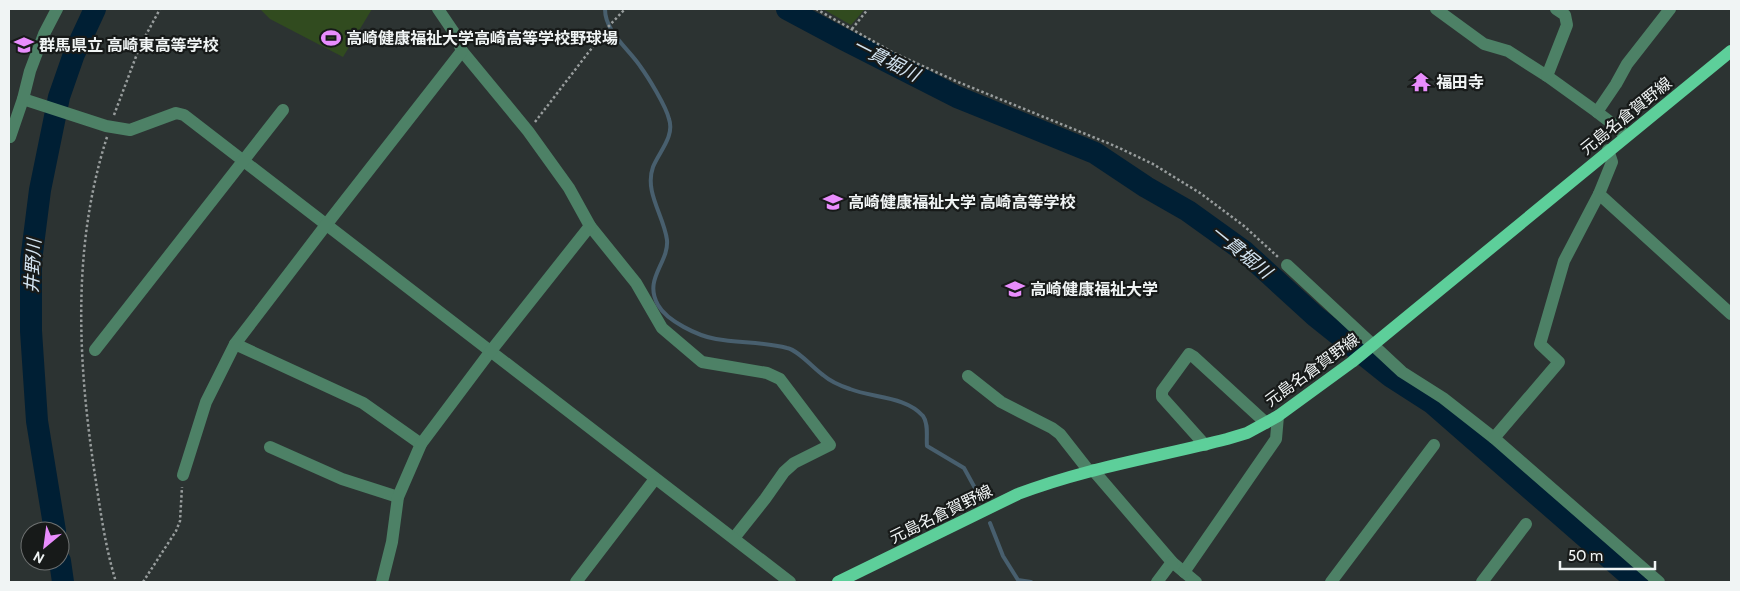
<svg xmlns="http://www.w3.org/2000/svg" width="1740" height="591" font-family="Cabin,'Noto Sans JP',sans-serif">
<style>
.green{fill:#314b1f}
.lines{fill:none;stroke-linecap:round;stroke-linejoin:round}
.stream{stroke:#485f6e;stroke-width:4}
.river{stroke:#001f34;stroke-width:22}
.path{stroke:#989d9d;stroke-width:2.5;stroke-dasharray:2.5 2.5;stroke-linecap:butt}
.minor{stroke:#4d8166;stroke-width:12}
.major{stroke:#5dcf9a;stroke-width:12}
.labels{text-anchor:middle;dominant-baseline:central;stroke-width:4.5;stroke-linejoin:round;paint-order:stroke}
.poi-label{font-size:16px;font-weight:bold;fill:#f0f4f4;stroke:#171a19;text-anchor:start}
.street-label{font-size:16px;fill:#f0f4f4;stroke:#171a19}
.water-label{font-size:18px;font-style:italic;fill:#d3e4f1;stroke:#171a19}
</style>
<rect width="100%" height="100%" fill="#2c3332"/>
<!-- green -->
<g class="green">
<path d="M 260,9 L 372,9 L 343,57 L 270,19 Z"/>
<path d="M 823,9 L 865,9 L 851,25 Z"/>
</g>
<g class="lines">
<!-- stream -->
<g class="stream">
<path d="M 605,9 C 605,32 628,48 640,66 C 648,77 666,106 669,119 C 675,136 659,152 653,167 C 644,192 664,216 667,240 C 669,263 643,279 658,305 C 667,321 698,336 716,339 C 739,343 764,342 787,348 C 798,350 813,368 823,375 C 830,381 841,386 850,389 C 872,398 906,396 923,416 C 929,424 926,437 927,446 L 964,468 L 981,499"/>
<path d="M 990,523 L 1003,556 L 1018,580 L 1031,582"/>
</g>
<!-- river -->
<g class="river">
<path d="M 787,9 L 845,40 L 957,97 L 1095,153 L 1146,187 L 1188,211 L 1245,252 L 1315,316 L 1390,376 L 1432,403 L 1637,582"/>
<path d="M 55,531 L 37,421 L 31,331 L 31,261 L 40,190 L 59,97 L 74,54 L 95,9"/>
<path d="M 60,561 L 63,582"/>
</g>
<!-- path -->
<g class="path">
<path d="M 816,9 L 894,53 L 958,82 L 1115,146 L 1153,164 L 1200,193 L 1244,226 L 1278,257"/>
<path d="M 852,29 L 868,9"/>
<path d="M 114,115 L 140,46 L 160,9"/>
<path d="M 535,122 L 608,27 L 625,9"/>
<path d="M 107,137 C 71,249 78,367 96,482 C 101,515 106,550 116,582"/>
<path d="M 143,582 L 176,531 L 180,521 L 182,487"/>
</g>
<!-- minor -->
<g class="minor">
<path d="M 438,9 L 455,34 L 462,51 L 528,131 L 569,188 L 590,226 L 636,283 L 662,328 L 702,362 L 767,373 L 780,379 L 830,445 L 794,463 L 784,472 L 765,499 L 734,538"/>
<path d="M 1436,9 L 1484,44 L 1508,51 L 1547,76 L 1597,112 L 1614,125 L 1626,136"/>
<path d="M 1547,76 L 1567,25 L 1565,15 L 1556,9"/>
<path d="M 23,99 L 106,126 L 130,130 L 176,113 L 184,115 L 790,582"/>
<path d="M 1597,112 L 1616,84 L 1627,64 L 1670,9"/>
<path d="M 10,137 L 23,99 L 30,71 L 44,34 L 57,9"/>
<path d="M 1599,194 L 1731,314"/>
<path d="M 1287,265 L 1402,372 L 1443,398 L 1494,438 L 1659,582"/>
<path d="M 95,350 L 283,110"/>
<path d="M 968,376 L 1001,402 L 1052,428 L 1060,434 L 1089,471"/>
<path d="M 1494,438 L 1559,362 L 1540,344 L 1564,261 L 1599,194 L 1612,162 L 1608,150"/>
<path d="M 421,444 L 363,403 L 235,344 L 326,225 L 462,51"/>
<path d="M 1205,445 L 1162,397 L 1162,391 L 1189,354 L 1194,357 L 1266,423"/>
<path d="M 270,447 L 342,479 L 398,497"/>
<path d="M 1093,470 L 1172,562 L 1196,582"/>
<path d="M 183,475 L 206,402 L 235,344"/>
<path d="M 1184,572 L 1276,439 L 1278,416"/>
<path d="M 382,582 L 392,542 L 398,497 L 421,444 L 490,352 L 590,226"/>
<path d="M 576,582 L 655,479"/>
<path d="M 1157,582 L 1172,562"/>
<path d="M 1331,582 L 1434,445"/>
<path d="M 1482,582 L 1526,524"/>
</g>
<!-- major -->
<path class="major" d="M 838,582 L 1018,494 C 1086,468 1157,457 1227,439 L 1247,433 L 1278,416 L 1352,362 L 1731,51"/>
</g>
<!-- icons -->
<defs>
<symbol id="stadium-bare" viewBox="-9 -9 18 18"><path d="M0-5a6.5 5 0 1 0 0 10a6.5 5 0 1 0 0-10ZM-3.5-1.8h7v3.6h-7Z" fill="#e98dfd" stroke="#171a19" stroke-width="2.5" paint-order="stroke"/></symbol>
<symbol id="school-bare" viewBox="-9 -9 18 18"><path d="M0-5L7-2L0 1L-7-2ZM-4 1L0 2.5L4 1V4Q0 6-4 4Z" fill="#e98dfd" stroke="#171a19" stroke-width="2.5" paint-order="stroke"/></symbol>
<symbol id="temple-bare" viewBox="-9 -9 18 18"><path d="M0-6L5-2H3V0L6.5 2.5H4V6H1.5V3h-3V6H-4V2.5H-6.5L-3 0V-2H-5Z" fill="#e98dfd" stroke="#171a19" stroke-width="2.5" paint-order="stroke"/></symbol>
<symbol id="university-bare" viewBox="-9 -9 18 18"><path d="M0-5L7-2L0 1L-7-2ZM-4 1L0 2.5L4 1V4Q0 6-4 4Z" fill="#e98dfd" stroke="#171a19" stroke-width="2.5" paint-order="stroke"/></symbol>
</defs>
<g fill-rule="evenodd">
<use href="#stadium-bare" x="317" y="24" width="28" height="28"/>
<use href="#school-bare" x="10" y="31" width="28" height="28"/>
<use href="#temple-bare" x="1407" y="68" width="28" height="28"/>
<use href="#school-bare" x="819" y="188" width="28" height="28"/>
<use href="#university-bare" x="1001" y="275" width="28" height="28"/>
</g>
<g class="labels">
<!-- poi labels -->
<g class="poi-label">
<text x="346" y="38">高崎健康福祉大学高崎高等学校野球場</text>
<text x="39" y="45">群馬県立 高崎東高等学校</text>
<text x="1436" y="82">福田寺</text>
<text x="848" y="202">高崎健康福祉大学 高崎高等学校</text>
<text x="1030" y="289">高崎健康福祉大学</text>
</g>
<!-- street labels -->
<g class="street-label">
<text transform="translate(1626 116) rotate(-39)">元島名倉賀野線</text>
<text transform="translate(1312 370) rotate(-36)">元島名倉賀野線</text>
<text transform="translate(941 514) rotate(-26)">元島名倉賀野線</text>
</g>
<!-- water labels -->
<g class="water-label">
<text transform="translate(886 60) rotate(27)">一貫堀川</text>
<text transform="translate(1241 252) rotate(39)">一貫堀川</text>
<text transform="translate(33 266) rotate(-87)">井野川</text>
</g>
</g>
<!-- border -->
<rect width="1740" height="591" fill="none" stroke="#f0f4f4" stroke-width="20"/>
<!-- north arrow -->
<g transform="translate(45 546) rotate(209)"><circle r="24" fill="#171a19" stroke="#6e7171"/>
<path d="M0-4L9 19L0 12L-9 19Z" fill="#e98dfd"/>
<text y="-8" font-size="14" font-weight="bold" text-anchor="middle" fill="#f0f4f4">N</text>
</g>
<!-- scale -->
<path d="M1560 561v8h95v-8" fill="none" stroke="#f0f4f4" stroke-width="2.5"/>
<text x="1568" y="561" font-size="15" fill="#f0f4f4" stroke="#171a19" stroke-width="4" paint-order="stroke">50 m</text>
</svg>
